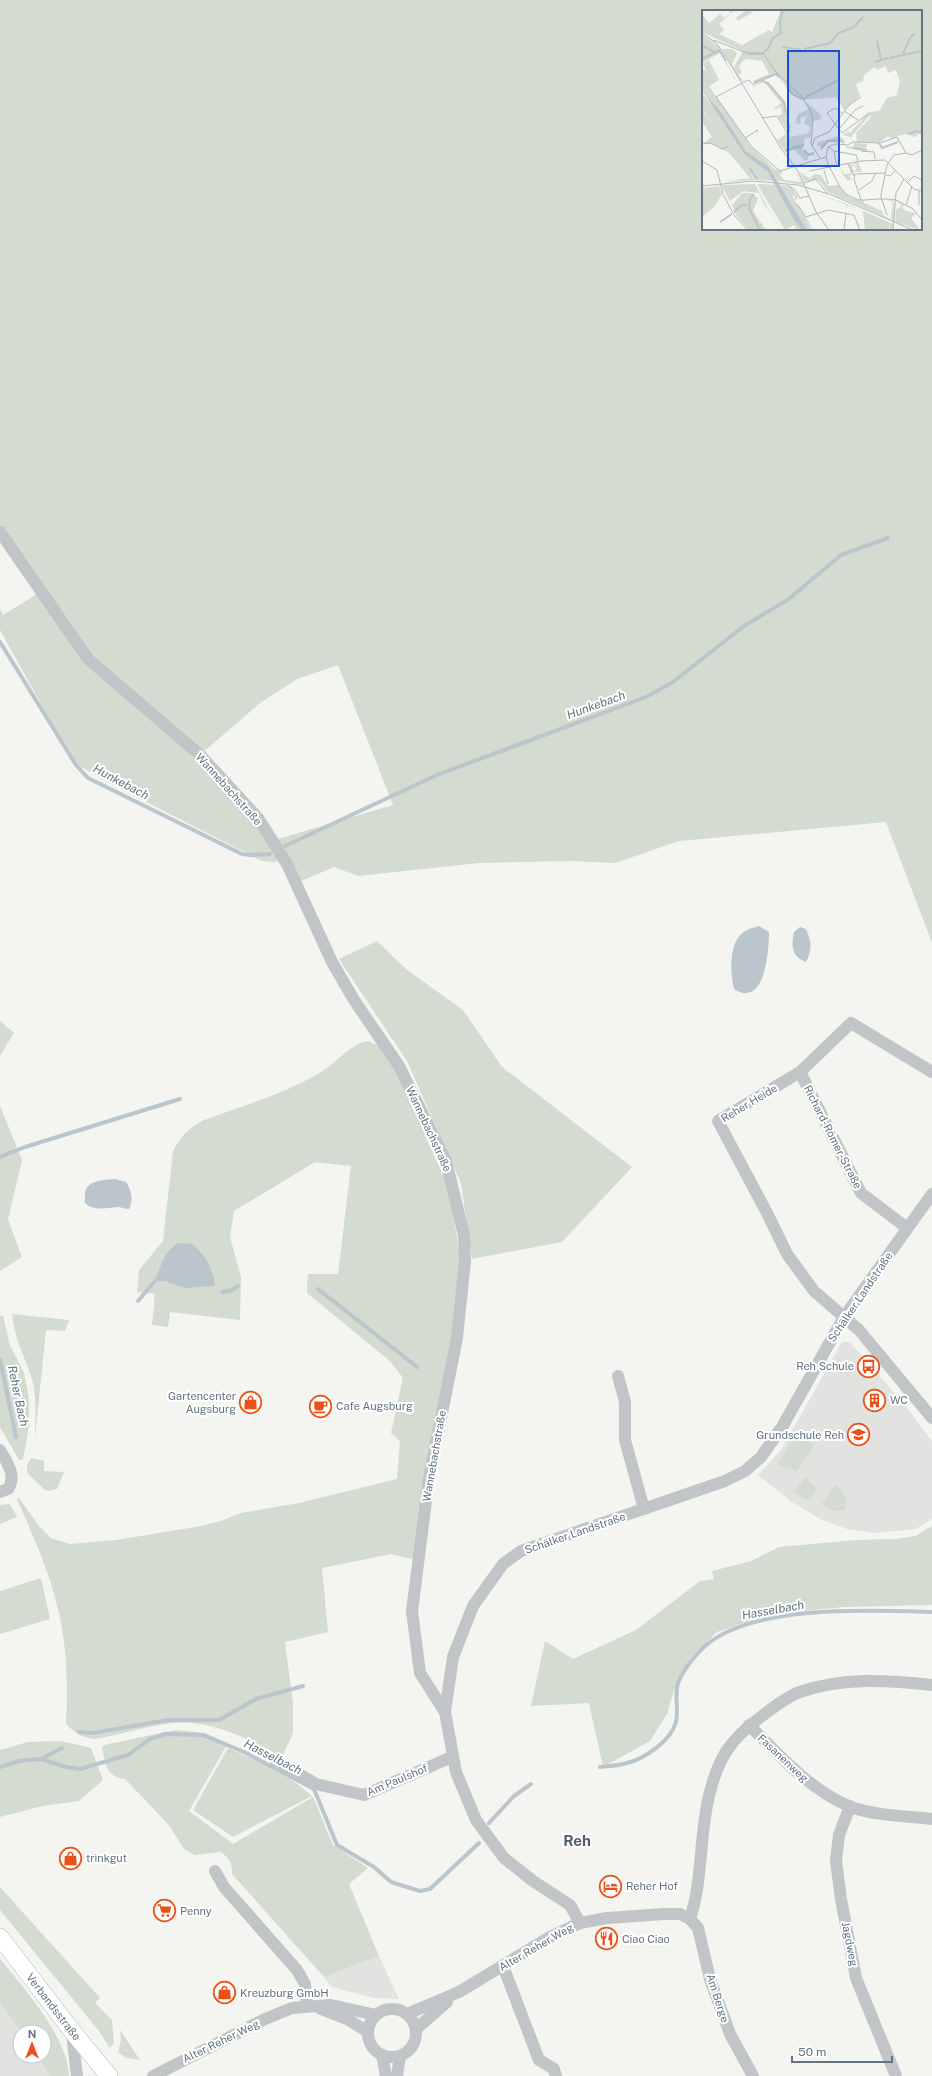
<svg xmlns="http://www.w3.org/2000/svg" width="932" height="2076" font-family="'Public Sans',sans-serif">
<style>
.built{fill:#e2e3e1}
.green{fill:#d4dbd1;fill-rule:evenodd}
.water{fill:#bac6cb}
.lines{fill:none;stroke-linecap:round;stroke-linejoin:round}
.stream{stroke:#bac6cb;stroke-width:4}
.secondary-casing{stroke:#b3b8bd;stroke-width:18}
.minor{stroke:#c1c5c8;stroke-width:12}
.secondary{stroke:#fff;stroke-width:17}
.labels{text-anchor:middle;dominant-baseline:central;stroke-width:4;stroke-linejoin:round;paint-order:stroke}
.street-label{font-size:11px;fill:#627382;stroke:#fff}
.poi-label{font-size:11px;fill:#627382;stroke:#fff;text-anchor:start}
.water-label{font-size:12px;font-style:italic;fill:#5d7680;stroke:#fff}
.district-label{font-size:15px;font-weight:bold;fill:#505c67;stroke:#fff}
.inset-river{fill:none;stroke:#bac6cb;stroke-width:2}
.inset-road{fill:none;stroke:#b1b8bd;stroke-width:1}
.view{fill:#1d4ed8;fill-opacity:0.15;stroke:#1d4ed8;stroke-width:2}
.inset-edge{fill:none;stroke:#627382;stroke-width:2}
</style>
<rect width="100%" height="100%" fill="#f4f4f0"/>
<!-- built -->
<g class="built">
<path d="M 842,1342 L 850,1342 L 904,1404 L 932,1441 L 932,1519 L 916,1529 L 876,1533 L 847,1529 L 820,1519 L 792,1502 L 758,1475 L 781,1450 Z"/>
<path d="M 379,1956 L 399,1999 L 374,1998 L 332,1987 L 324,1977 Z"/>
<path d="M 0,2002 L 21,2032 L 20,2056 L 37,2056 L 50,2076 L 0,2076 Z"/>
</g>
<!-- green -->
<g class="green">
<path d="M 0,0 L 932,0 L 932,943 L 886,822 L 679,841 L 615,863 L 570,861 L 479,863 L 358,876 L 334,867 L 299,882 L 278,839 L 393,805 L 338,665 L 297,679 L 260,703 L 200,755 L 85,662 L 198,759 L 253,821 L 281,860 L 274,862 L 262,861 L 107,782 L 78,765 L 50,720 L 0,630 L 0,609 L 3,615 L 37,594 L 0,538 ZM 703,11 L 921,11 L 921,229 L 703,229 Z"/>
<path d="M 377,941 L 406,969 L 463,1010 L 502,1067 L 632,1167 L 562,1242 L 472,1259 L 461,1183 L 407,1061 L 339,959 Z"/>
<path d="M 0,1021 L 14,1033 L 0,1056 Z"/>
<path d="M 368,1041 L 384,1048 L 396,1069 L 449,1189 L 461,1261 L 454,1338 L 416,1560 L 391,1554 L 322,1568 L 328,1632 L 285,1642 L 293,1704 L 293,1733 L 282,1757 C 249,1739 211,1719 172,1723 C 146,1726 120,1735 94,1739 C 81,1737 75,1733 66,1724 C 68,1685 67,1643 57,1605 C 48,1568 32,1534 17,1499 L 19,1498 L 39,1526 L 51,1538 L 70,1544 L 116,1540 L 196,1527 L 221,1521 L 241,1513 L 299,1503 L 397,1479 L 400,1441 L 391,1433 L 403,1378 L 390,1361 L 307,1293 L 308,1274 L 338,1274 L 351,1166 L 315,1162 L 234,1211 L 230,1237 L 241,1277 L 240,1320 L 170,1312 L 168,1327 L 152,1325 L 155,1294 L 137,1292 L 139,1270 L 163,1241 L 173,1151 C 180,1137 188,1129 202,1121 C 244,1105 290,1093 327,1068 C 339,1059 353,1043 368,1041 Z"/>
<path d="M 0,1106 L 22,1160 L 8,1219 L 22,1257 L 0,1271 Z"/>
<path d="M 12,1314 L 69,1320 L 65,1331 L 46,1330 L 35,1437 C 35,1418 37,1397 32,1379 C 25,1357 14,1338 12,1314 Z"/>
<path d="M 0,1316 L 3,1316 L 10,1345 L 24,1373 L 29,1398 L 29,1426 L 23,1460 L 19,1460 L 0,1427 Z"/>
<path d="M 797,1431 L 800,1431 L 803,1438 L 815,1445 L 796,1472 L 790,1467 L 787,1470 L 777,1464 Z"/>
<path d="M 31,1458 L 44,1461 L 44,1471 L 64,1472 L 57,1489 L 49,1491 L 45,1490 L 27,1473 L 27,1466 Z"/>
<path d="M 805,1477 L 817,1488 L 813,1496 L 806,1500 L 794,1492 Z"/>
<path d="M 836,1484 C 842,1492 851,1500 844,1510 L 832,1511 L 822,1503 Z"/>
<path d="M 10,1504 L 17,1517 L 0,1524 L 0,1505 Z"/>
<path d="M 932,1526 L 932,1605 L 844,1607 L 772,1614 L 717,1632 L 691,1657 L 677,1680 L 667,1714 L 650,1741 L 603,1767 L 589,1703 L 531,1706 L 545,1641 L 573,1659 L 636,1630 L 700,1581 L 714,1579 L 712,1571 L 751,1561 L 779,1547 L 856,1540 L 896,1539 L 915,1536 Z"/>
<path d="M 41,1578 L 50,1619 L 0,1634 L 0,1591 Z"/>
<path d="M 176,1730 L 205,1733 L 228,1743 L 189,1811 L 233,1844 L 313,1797 L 333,1845 L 368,1868 L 349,1884 L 379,1956 L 324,1977 L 232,1874 C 232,1863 230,1859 221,1852 L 195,1855 L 184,1849 L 169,1825 L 125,1779 C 107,1778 105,1763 102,1747 L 104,1745 Z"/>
<path d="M 61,1741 L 91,1748 L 103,1780 L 79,1801 L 42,1806 L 0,1817 L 0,1750 L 28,1742 Z"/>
<path d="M 228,1748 C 261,1762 285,1772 312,1796 L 233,1837 L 193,1810 Z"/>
<path d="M 0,1887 L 100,1998 L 95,2003 L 112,2020 L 114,2043 L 110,2048 L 99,2031 L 0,1910 Z"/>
<path d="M 0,1959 C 24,1988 68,2038 69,2076 L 50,2076 L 37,2056 L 44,2056 L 44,2032 L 21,2032 L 0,2002 Z"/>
<path d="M 120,2030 L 140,2060 L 126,2058 L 118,2052 L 121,2041 Z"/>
</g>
<!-- water -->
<g class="water">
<path d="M 759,926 L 769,932 C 769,951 765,1009 734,989 C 730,973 728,939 747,930 C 751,928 756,927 759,926 Z"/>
<path d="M 800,927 L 806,929 C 812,942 812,950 806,962 C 791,956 791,946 794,932 Z"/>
<path d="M 115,1179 L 126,1182 C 131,1190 134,1200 129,1209 C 125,1209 121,1207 117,1207 C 108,1208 94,1211 86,1204 C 84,1202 85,1198 85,1195 C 85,1180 104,1180 115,1179 Z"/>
<path d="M 178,1243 L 193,1244 C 206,1257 213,1268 215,1286 L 185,1288 L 165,1281 L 155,1281 C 162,1264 162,1254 178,1243 Z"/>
</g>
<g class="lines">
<!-- stream -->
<g class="stream">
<path d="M 0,642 L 76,765 L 88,778 L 242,854 L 251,855 L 270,854"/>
<path d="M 285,846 L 437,775 L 646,697 L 673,682 L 744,626 L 789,599 L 841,555 L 888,538"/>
<path d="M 0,1157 L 25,1147 L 180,1099"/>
<path d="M 318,1289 L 417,1367"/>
<path d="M 222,1292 L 230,1291 L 238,1286"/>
<path d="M 138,1301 L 155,1281"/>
<path d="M 0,1359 L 16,1437"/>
<path d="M 79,1732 L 93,1733 L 168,1720 L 219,1720 L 256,1699 L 303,1686"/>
<path d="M 41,1759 L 62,1748"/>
<path d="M 0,1767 L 19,1761 L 41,1759 L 66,1767 L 80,1769 L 128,1755 L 150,1739 L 165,1734 L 203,1735 L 244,1752 L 314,1789 L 337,1845 L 374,1867 L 391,1882 L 420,1891 L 430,1889 L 479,1843"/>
<path d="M 600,1767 C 608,1766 618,1766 627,1763 C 644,1759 671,1741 676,1722 C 679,1710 674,1695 678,1683 C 683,1670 695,1655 705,1646 C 753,1604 871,1610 932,1612"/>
<path d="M 489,1823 L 514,1796 L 531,1784"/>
</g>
<defs>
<g id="secondary">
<path id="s1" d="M 0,1937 L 72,2031 L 109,2076"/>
</g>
</defs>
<!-- secondary casing -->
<use href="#secondary" class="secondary-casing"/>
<!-- minor -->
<g class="minor">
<path d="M 0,532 L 88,659 L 200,755 L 258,818 L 287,864 L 332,962 L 354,1000 L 399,1066 L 446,1161 L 464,1235 L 465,1261 L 457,1338 L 429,1478 L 412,1611 L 420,1673 L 445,1712 L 456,1772 L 476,1820 L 504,1858 L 533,1881 L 570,1905 L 580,1923"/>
<path d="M 800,1072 L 861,1193 L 907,1228"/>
<path d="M 932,1072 L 851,1023 L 800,1072 L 718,1121 L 767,1213 L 787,1254 L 814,1291 L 859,1330 L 932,1418"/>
<path d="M 618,1376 L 625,1402 L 625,1440 L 644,1509"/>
<path d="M 0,1450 C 7,1462 17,1476 8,1489 L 0,1492"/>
<path d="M 445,1712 L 453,1657 L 473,1606 L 503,1564 L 521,1551 L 725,1481 L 745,1471 L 761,1457 L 782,1427 L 844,1317 L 932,1194"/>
<path d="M 749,1725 C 778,1754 811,1791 851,1807 C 876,1816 906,1816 932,1819"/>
<path d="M 276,1761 L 316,1784 L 364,1795 L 452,1757"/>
<path d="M 850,1806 L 839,1835 L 836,1861 L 841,1899 L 856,1978 L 896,2076"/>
<path d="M 215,1871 L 224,1887 L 297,1970 L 305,1984 L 307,2006"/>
<path d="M 690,1919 C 703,1879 699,1837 709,1796 C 718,1758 730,1739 762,1716 C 774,1707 786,1697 800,1692 C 842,1677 889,1680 932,1685"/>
<path d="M 503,1966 L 539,2060 L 554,2069 L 556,2076"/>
<path d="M 321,2009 L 349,2020 L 368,2032"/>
<circle cx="392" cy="2033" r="24"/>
<path d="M 407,2014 L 459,1992 L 550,1937 L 580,1923 L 607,1918 L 664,1914 L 680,1914 L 690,1919 L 698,1928 L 710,1979 L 730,2034 L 753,2076"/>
<path d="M 416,2029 L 447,2002"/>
<path d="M 72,2033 L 77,2076"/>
<path d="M 382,2055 L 386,2076"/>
<path d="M 153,2076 L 265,2019 L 292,2008 L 331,2005 L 376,2015"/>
<path d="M 397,2076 L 400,2056"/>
</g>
<!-- secondary -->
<use href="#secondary" class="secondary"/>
</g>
<!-- icons -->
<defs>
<symbol id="bus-ring" viewBox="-11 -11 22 22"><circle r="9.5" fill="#fff" stroke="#ea511a" stroke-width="1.5"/><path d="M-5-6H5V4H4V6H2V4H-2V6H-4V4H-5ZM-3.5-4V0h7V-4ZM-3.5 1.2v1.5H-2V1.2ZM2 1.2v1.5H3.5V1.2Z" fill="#ea511a"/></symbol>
<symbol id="building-ring" viewBox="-11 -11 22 22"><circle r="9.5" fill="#fff" stroke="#ea511a" stroke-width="1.5"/><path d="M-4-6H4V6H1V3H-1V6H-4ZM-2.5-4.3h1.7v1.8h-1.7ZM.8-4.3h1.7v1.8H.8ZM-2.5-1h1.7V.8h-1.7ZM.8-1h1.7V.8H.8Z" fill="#ea511a"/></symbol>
<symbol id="shop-ring" viewBox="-11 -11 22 22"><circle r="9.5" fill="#fff" stroke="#ea511a" stroke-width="1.5"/><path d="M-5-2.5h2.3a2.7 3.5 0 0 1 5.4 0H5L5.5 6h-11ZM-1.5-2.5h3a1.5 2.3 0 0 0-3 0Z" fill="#ea511a"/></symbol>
<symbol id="cafe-ring" viewBox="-11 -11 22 22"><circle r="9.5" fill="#fff" stroke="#ea511a" stroke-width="1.5"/><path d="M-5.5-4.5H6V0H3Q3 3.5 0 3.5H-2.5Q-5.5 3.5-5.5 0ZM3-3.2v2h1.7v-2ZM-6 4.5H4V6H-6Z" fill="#ea511a"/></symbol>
<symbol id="school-ring" viewBox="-11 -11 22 22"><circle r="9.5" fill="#fff" stroke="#ea511a" stroke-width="1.5"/><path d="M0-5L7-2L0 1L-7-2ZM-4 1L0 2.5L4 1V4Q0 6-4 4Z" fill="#ea511a"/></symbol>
<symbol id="hotel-ring" viewBox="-11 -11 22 22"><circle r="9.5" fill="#fff" stroke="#ea511a" stroke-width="1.5"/><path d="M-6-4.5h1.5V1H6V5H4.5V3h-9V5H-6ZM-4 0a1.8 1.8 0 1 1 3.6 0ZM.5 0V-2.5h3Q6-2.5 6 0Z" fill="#ea511a"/></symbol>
<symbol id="supermarket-ring" viewBox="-11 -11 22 22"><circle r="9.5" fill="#fff" stroke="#ea511a" stroke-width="1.5"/><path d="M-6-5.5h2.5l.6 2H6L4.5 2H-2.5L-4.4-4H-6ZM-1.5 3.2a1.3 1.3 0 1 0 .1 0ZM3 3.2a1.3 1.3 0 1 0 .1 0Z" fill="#ea511a"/></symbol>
<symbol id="restaurant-ring" viewBox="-11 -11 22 22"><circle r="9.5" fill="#fff" stroke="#ea511a" stroke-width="1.5"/><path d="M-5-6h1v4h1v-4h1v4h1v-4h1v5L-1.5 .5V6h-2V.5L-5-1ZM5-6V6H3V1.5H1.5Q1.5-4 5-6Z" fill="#ea511a"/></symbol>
</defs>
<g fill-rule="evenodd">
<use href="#bus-ring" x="856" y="1354" width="25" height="25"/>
<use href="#building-ring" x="862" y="1388" width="25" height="25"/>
<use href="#shop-ring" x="238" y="1390" width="25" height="25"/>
<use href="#cafe-ring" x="308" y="1394" width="25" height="25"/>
<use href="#school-ring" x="846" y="1422" width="25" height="25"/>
<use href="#shop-ring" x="58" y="1846" width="25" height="25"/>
<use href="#hotel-ring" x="598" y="1874" width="25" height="25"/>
<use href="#supermarket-ring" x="152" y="1898" width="25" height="25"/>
<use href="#restaurant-ring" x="594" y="1926" width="25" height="25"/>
<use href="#shop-ring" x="212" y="1980" width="25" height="25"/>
</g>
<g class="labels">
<!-- street labels -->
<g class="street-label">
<text transform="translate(229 789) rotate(48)">Wannebachstraße</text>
<text transform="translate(749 1103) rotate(-31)">Reher Heide</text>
<text transform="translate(429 1129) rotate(65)">Wannebachstraße</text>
<text transform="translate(833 1137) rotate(63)">Richard-Römer-Straße</text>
<text transform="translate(860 1297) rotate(-56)">Schälker Landstraße</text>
<text transform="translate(434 1456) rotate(-80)">Wannebachstraße</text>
<text transform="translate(575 1533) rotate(-19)">Schälker Landstraße</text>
<text transform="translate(783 1758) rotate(43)">Fasanenweg</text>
<text transform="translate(397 1780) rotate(-23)">Am Paulshof</text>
<text transform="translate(850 1944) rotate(79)">Jagdweg</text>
<text transform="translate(536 1947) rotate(-30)">Alter Reher Weg</text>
<text transform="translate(718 1998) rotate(72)">Am Berge</text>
<text stroke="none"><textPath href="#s1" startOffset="88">Verbandsstraße</textPath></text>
<text transform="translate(221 2041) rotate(-26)">Alter Reher Weg</text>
</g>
<!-- poi labels -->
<g class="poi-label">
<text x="854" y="1366" text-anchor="end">Reh Schule</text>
<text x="236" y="1396" text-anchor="end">Gartencenter<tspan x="236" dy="13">Augsburg</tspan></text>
<text x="890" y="1400">WC</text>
<text x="336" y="1406">Cafe Augsburg</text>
<text x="844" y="1435" text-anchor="end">Grundschule Reh</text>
<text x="86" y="1858">trinkgut</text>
<text x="626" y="1886">Reher Hof</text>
<text x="180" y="1911">Penny</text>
<text x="622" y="1939">Ciao Ciao</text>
<text x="240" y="1993">Kreuzburg GmbH</text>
</g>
<!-- water labels -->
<g class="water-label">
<text transform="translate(596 705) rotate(-20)">Hunkebach</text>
<text transform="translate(121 782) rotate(28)">Hunkebach</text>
<text transform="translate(18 1396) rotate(78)">Reher Bach</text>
<text transform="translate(773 1610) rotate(-10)">Hasselbach</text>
<text transform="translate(273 1757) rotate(27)">Hasselbach</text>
</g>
<!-- district labels -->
<g class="district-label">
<text x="577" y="1840">Reh</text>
</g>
</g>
<!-- overview -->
<g transform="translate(702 10)">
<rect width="220" height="220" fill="#f4f4f0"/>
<path d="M 26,0 L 33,0 L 17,14 L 22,20 L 17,24 L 40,35 L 67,20 L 70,22 L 79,0 L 220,0 L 220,126 L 218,123 L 213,127 L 204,124 L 188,128 L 186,126 L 178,132 L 155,132 L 154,123 L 169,107 L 168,105 L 149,127 L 141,125 L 146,121 L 148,123 L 167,102 L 177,101 L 185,88 L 195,85 L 198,72 L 194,60 L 186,63 L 184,56 L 175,60 L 172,57 L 162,65 L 161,71 L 154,74 L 158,86 L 142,100 L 134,87 L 102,90 L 91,85 L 74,64 L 59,70 L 64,72 L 81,92 L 87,105 L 85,114 L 89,114 L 88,124 L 76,106 L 80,104 L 79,97 L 70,100 L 79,93 L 62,72 L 54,75 L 51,71 L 67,64 L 60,51 L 44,49 L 40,52 L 37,56 L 40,62 L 37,65 L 41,71 L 44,69 L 39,71 L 20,39 L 30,39 L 35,43 L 30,54 L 32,57 L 41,41 L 0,22 L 0,4 L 7,13 L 18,4 L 22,8 L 29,3 ZM 44,0 L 51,2 L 36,11 L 34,8 ZM 0,24 L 17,37 L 36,74 L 18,43 L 0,53 ZM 7,50 L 17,70 L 7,76 L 48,136 L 73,159 L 81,162 L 78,165 L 82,170 L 99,172 L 92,159 L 87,161 L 92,159 L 102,175 L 76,171 L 67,157 L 44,141 L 19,102 L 0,80 L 0,58 L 5,62 L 1,54 ZM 0,83 L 13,99 L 42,144 L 63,158 L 72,171 L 53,170 L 0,99 ZM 106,93 L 120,106 L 117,110 L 112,111 L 104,94 ZM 107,99 L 111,111 L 108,128 L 103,128 L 101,138 L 98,137 L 106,145 L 106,149 L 103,151 L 92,139 L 84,142 L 92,155 L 72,125 L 76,130 L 83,124 L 83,120 L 84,124 L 89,127 L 107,123 L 108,117 L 102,113 L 105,106 L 98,108 L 99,114 L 93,113 L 96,104 ZM 0,100 L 42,154 L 52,170 L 21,172 L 48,168 L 27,143 L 8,133 L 0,134 L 10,127 L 0,112 ZM 137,126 L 143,130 L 125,131 L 119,139 L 118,136 L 115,136 L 116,132 ZM 152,133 L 165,134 L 164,138 L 160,138 L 164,141 L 144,138 L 144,136 L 151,137 ZM 156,152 L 160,162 L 151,162 L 147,168 L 151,169 L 146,171 L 141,165 L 139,156 L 142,164 L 145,164 L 149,163 L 147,154 L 153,155 L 154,158 L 151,155 L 150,158 L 153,162 L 155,155 L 151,153 ZM 98,162 L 108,169 L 112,164 L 119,165 L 126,176 L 136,175 L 148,188 L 162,191 L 162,193 L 180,201 L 181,205 L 189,209 L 191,192 L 185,190 L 190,190 L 192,192 L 192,211 L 126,182 L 117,170 L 102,171 ZM 53,174 L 67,200 L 81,220 L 61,193 L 57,183 L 41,181 L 28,191 L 20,177 L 21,175 ZM 55,174 L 74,175 L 100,220 L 95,220 L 92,215 L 83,220 ZM 78,175 L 85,176 L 87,181 L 86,176 L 90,178 L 96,188 L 93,190 L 92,185 L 90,186 L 112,220 L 104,210 L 110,220 L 105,220 ZM 17,176 L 20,184 L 13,196 L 0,207 L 0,178 ZM 107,181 L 145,194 L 191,214 L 190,220 L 187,220 L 188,213 L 186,220 L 163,220 L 161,201 L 146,195 L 143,202 L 145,195 ZM 40,183 L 49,183 L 56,188 L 51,201 L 64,220 L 47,220 L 34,205 L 30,195 ZM 195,191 L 202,195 L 200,198 L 204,201 L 214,203 L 209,208 L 218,220 L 193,212 L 194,200 L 200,196 Z" fill="#d4dbd1"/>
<path d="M 0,80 L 19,102 L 44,141 L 67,157 L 105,220 L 100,220 L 92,210 L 66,162 L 42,144 Z" fill="#bac6cb"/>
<path class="inset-river" d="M 175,31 L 179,50M 0,35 L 12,42M 80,37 L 100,40M 102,39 L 128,33 L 137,23 L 152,17 L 161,7M 13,42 L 18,41 L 24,51M 46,44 L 60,44 L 66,39 L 71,28 L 79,23 L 78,11 L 81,0M 201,44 L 208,28 L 213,23M 187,48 L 220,41M 0,49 L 18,40M 173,52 L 186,48M 59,70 L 74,64 L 77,67M 52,73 L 58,70 L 66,73 L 82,92 L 84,103M 85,77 L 90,84 L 100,89M 102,88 L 135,71M 206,124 L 214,121 L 220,123M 177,133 L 180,138 L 196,132M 90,137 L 102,135M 151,138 L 165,140M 119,139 L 126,131 L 140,131 L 142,133M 102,140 L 107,145 L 112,143M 83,141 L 95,137 L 100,138M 48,158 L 55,169M 52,184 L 48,189 L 47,198 L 58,220M 32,202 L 40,195 L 45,195M 18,212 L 30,204"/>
<path class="inset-road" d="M 0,23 L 14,33 L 21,42 L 80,140 L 96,161 L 114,202 L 127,220M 11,30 L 45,43 L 61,43 L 73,61 L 100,87 L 108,100 L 111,110 L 109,134 L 118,148M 53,76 L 46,70 L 14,87 L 49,136 L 78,161 L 124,147M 142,101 L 156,110M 140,103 L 133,98 L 125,103 L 140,123 L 167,103M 60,108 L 75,106 L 86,124M 137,119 L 153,100 L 161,96M 43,128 L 56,120 L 54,122M 0,134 L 9,133 L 20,139 L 27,136M 110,136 L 113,128 L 127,122 L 147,95 L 159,87M 127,137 L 132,141 L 154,145 L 156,151M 132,141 L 135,157M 159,141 L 172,142 L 173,149M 204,143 L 210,145 L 220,140M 0,151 L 15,160 L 21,184 L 32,205 L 46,220M 146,154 L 152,166M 122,160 L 126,174M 107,161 L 159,151 L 183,150 L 212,179 L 220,181M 184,165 L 188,166 L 194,160M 206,172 L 212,166 L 220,170M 102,173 L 114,169 L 125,183M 85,175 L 92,179 L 98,188 L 107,186M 0,176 L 51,171 L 96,175 L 130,185 L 211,220M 157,180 L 170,171 L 173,164M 159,190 L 152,169 L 153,164 L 184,163M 95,194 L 104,207 L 126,200 L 152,205 L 158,220M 204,195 L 210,176M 217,195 L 217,181M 185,205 L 181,193 L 179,189 L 179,185 L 185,155 L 192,145 L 204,143 L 195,127 L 178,133 L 151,132 L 146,135 L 133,134 L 126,137 L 124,147 L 126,154 L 138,177 L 145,185 L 156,190 L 163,190 L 176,189 L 184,189 L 194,190 L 211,199 L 220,210M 142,220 L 144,204M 191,220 L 194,183 L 202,169"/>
<path class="view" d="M 86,41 L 137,41 L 137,156 L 86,156 Z"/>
<rect width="220" height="220" class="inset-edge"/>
</g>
<!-- north arrow -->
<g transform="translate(32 2044)"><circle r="19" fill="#ffffff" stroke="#c0c7cd"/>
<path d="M0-3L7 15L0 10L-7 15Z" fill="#ea511a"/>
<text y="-6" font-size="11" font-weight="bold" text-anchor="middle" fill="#627382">N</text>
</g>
<!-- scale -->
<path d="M792 2056v6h100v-6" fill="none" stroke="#627382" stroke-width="2"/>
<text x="798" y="2056" font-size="12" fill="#627382" stroke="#ffffff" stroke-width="3" paint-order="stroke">50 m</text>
</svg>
